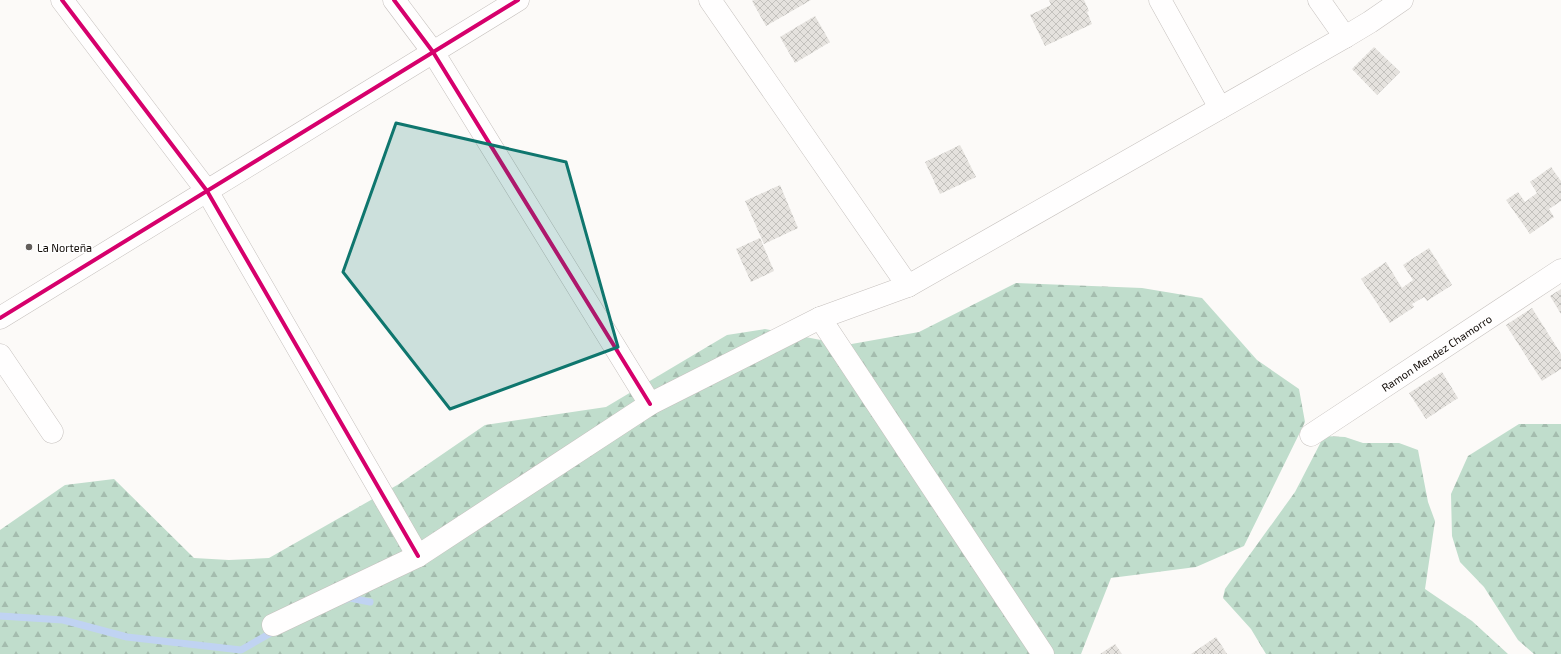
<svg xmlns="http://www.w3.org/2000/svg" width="1561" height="654" font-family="'Exo 2',sans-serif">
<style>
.forest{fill:url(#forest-firs)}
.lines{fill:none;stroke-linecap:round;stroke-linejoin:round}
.stream{stroke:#c0d3f2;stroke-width:7}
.building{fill:url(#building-cross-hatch)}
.minor-casing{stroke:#c6c1be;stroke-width:23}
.minor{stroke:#fffefe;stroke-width:22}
.cycleway-casing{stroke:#fff;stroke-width:6}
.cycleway{stroke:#d6006c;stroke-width:4}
.marked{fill:#0f766e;fill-opacity:0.2;stroke:#0f766e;stroke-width:3;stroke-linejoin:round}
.poi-dot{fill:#635e5b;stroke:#fff;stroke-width:1.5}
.labels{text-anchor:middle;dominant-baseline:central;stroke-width:3;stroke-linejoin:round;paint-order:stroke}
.poi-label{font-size:11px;fill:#100a06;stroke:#fff;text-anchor:start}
.street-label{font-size:11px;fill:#100a06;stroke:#fff}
</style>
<defs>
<pattern id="forest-firs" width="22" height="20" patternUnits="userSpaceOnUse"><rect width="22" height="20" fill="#c0ddcc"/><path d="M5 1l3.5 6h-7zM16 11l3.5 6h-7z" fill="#a4bcae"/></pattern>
<pattern id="building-cross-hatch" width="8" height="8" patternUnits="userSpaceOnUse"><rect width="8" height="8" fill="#e5e2de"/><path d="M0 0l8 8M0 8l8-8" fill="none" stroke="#c3c1bd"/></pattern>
</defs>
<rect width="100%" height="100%" fill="#fcfaf8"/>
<!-- forest -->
<g class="forest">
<path d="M 1016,283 L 1142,288 L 1202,298 L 1257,360 L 1299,389 L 1305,422 L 1244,546 L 1196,567 L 1111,578 L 1081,654 L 0,654 L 0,530 L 65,485 L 114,479 L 194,558 L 229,560 L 269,558 L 399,484 L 485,425 L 606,407 L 727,335 L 765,329 L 846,345 L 919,332 Z"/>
<path d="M 1519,424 L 1561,424 L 1561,654 L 1534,654 L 1518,640 L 1484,587 L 1460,562 L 1452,536 L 1451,494 L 1468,456 Z"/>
<path d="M 1324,436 L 1345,437 L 1363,443 L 1399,443 L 1418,450 L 1428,502 L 1435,521 L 1425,589 L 1472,621 L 1508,654 L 1266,654 L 1251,629 L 1223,598 L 1225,589 L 1295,492 Z"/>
</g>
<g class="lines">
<!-- stream -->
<g class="stream">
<path d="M 345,600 L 350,598 L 370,602"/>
<path d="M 0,616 L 63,620 L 127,637 L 241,650 L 276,630"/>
</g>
</g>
<!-- building -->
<g class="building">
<path d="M 754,0 L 811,0 L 766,26 L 752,1 Z"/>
<path d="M 1049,0 L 1084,0 L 1089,11 L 1087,12 L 1092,24 L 1045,46 L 1030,15 L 1051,5 Z"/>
<path d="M 815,16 L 830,42 L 795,63 L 780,37 Z"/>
<path d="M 1374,47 L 1400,72 L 1377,95 L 1352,69 Z"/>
<path d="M 960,145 L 976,177 L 940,194 L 925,162 Z"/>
<path d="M 1551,167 L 1561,181 L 1561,201 L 1549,209 L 1554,217 L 1530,234 L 1506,200 L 1518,192 L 1525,202 L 1537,193 L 1530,182 Z"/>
<path d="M 780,185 L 798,228 L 764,244 L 745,201 Z"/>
<path d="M 760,238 L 774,271 L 751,282 L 736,249 Z"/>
<path d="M 1429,248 L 1452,285 L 1427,301 L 1424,297 L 1412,304 L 1414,307 L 1390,323 L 1361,279 L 1386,262 L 1402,288 L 1413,280 L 1403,265 Z"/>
<path d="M 1561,289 L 1561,314 L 1550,296 Z"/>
<path d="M 1532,308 L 1561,354 L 1561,369 L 1542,381 L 1506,325 Z"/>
<path d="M 1442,372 L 1458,398 L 1426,419 L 1409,393 Z"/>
<path d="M 1216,637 L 1227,654 L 1191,654 Z"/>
<path d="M 1115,644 L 1122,654 L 1100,654 Z"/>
</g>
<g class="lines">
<defs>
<g id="minor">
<path d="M 62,0 L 207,191 L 418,556"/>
<path d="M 394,0 L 433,52 L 650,404"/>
<path d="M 710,0 L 908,286"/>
<path d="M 1160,0 L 1220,108"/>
<path d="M 1319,0 L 1345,37"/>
<path d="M 0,318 L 518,0"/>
<path d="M 820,318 L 1043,654"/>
<path d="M 0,355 L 52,432"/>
<path id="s1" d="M 1311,435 L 1561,270"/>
<path d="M 273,625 L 418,556 L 650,404 L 820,318 L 908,286 L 1345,37 L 1370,22 L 1402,0"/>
</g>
</defs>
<!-- minor casing -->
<use href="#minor" class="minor-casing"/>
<!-- minor -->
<use href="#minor" class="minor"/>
<defs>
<g id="cycleway">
<path d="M 62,0 L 207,191 L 418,556"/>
<path d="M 394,0 L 433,52 L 650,404"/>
<path d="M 0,318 L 518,0"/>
</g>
</defs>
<!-- cycleway casing -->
<use href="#cycleway" class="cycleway-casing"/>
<!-- cycleway -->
<use href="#cycleway" class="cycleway"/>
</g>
<!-- marked area -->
<path class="marked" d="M 396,123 L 566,162 L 618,347 L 450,409 L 343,272 Z"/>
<!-- markers -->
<circle class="poi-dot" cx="29" cy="247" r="4"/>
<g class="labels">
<!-- poi labels -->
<g class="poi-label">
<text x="37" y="247">La Norteña</text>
</g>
<!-- street labels -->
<g class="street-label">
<text stroke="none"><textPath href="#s1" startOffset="150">Ramon Mendez Chamorro</textPath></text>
</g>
</g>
</svg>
